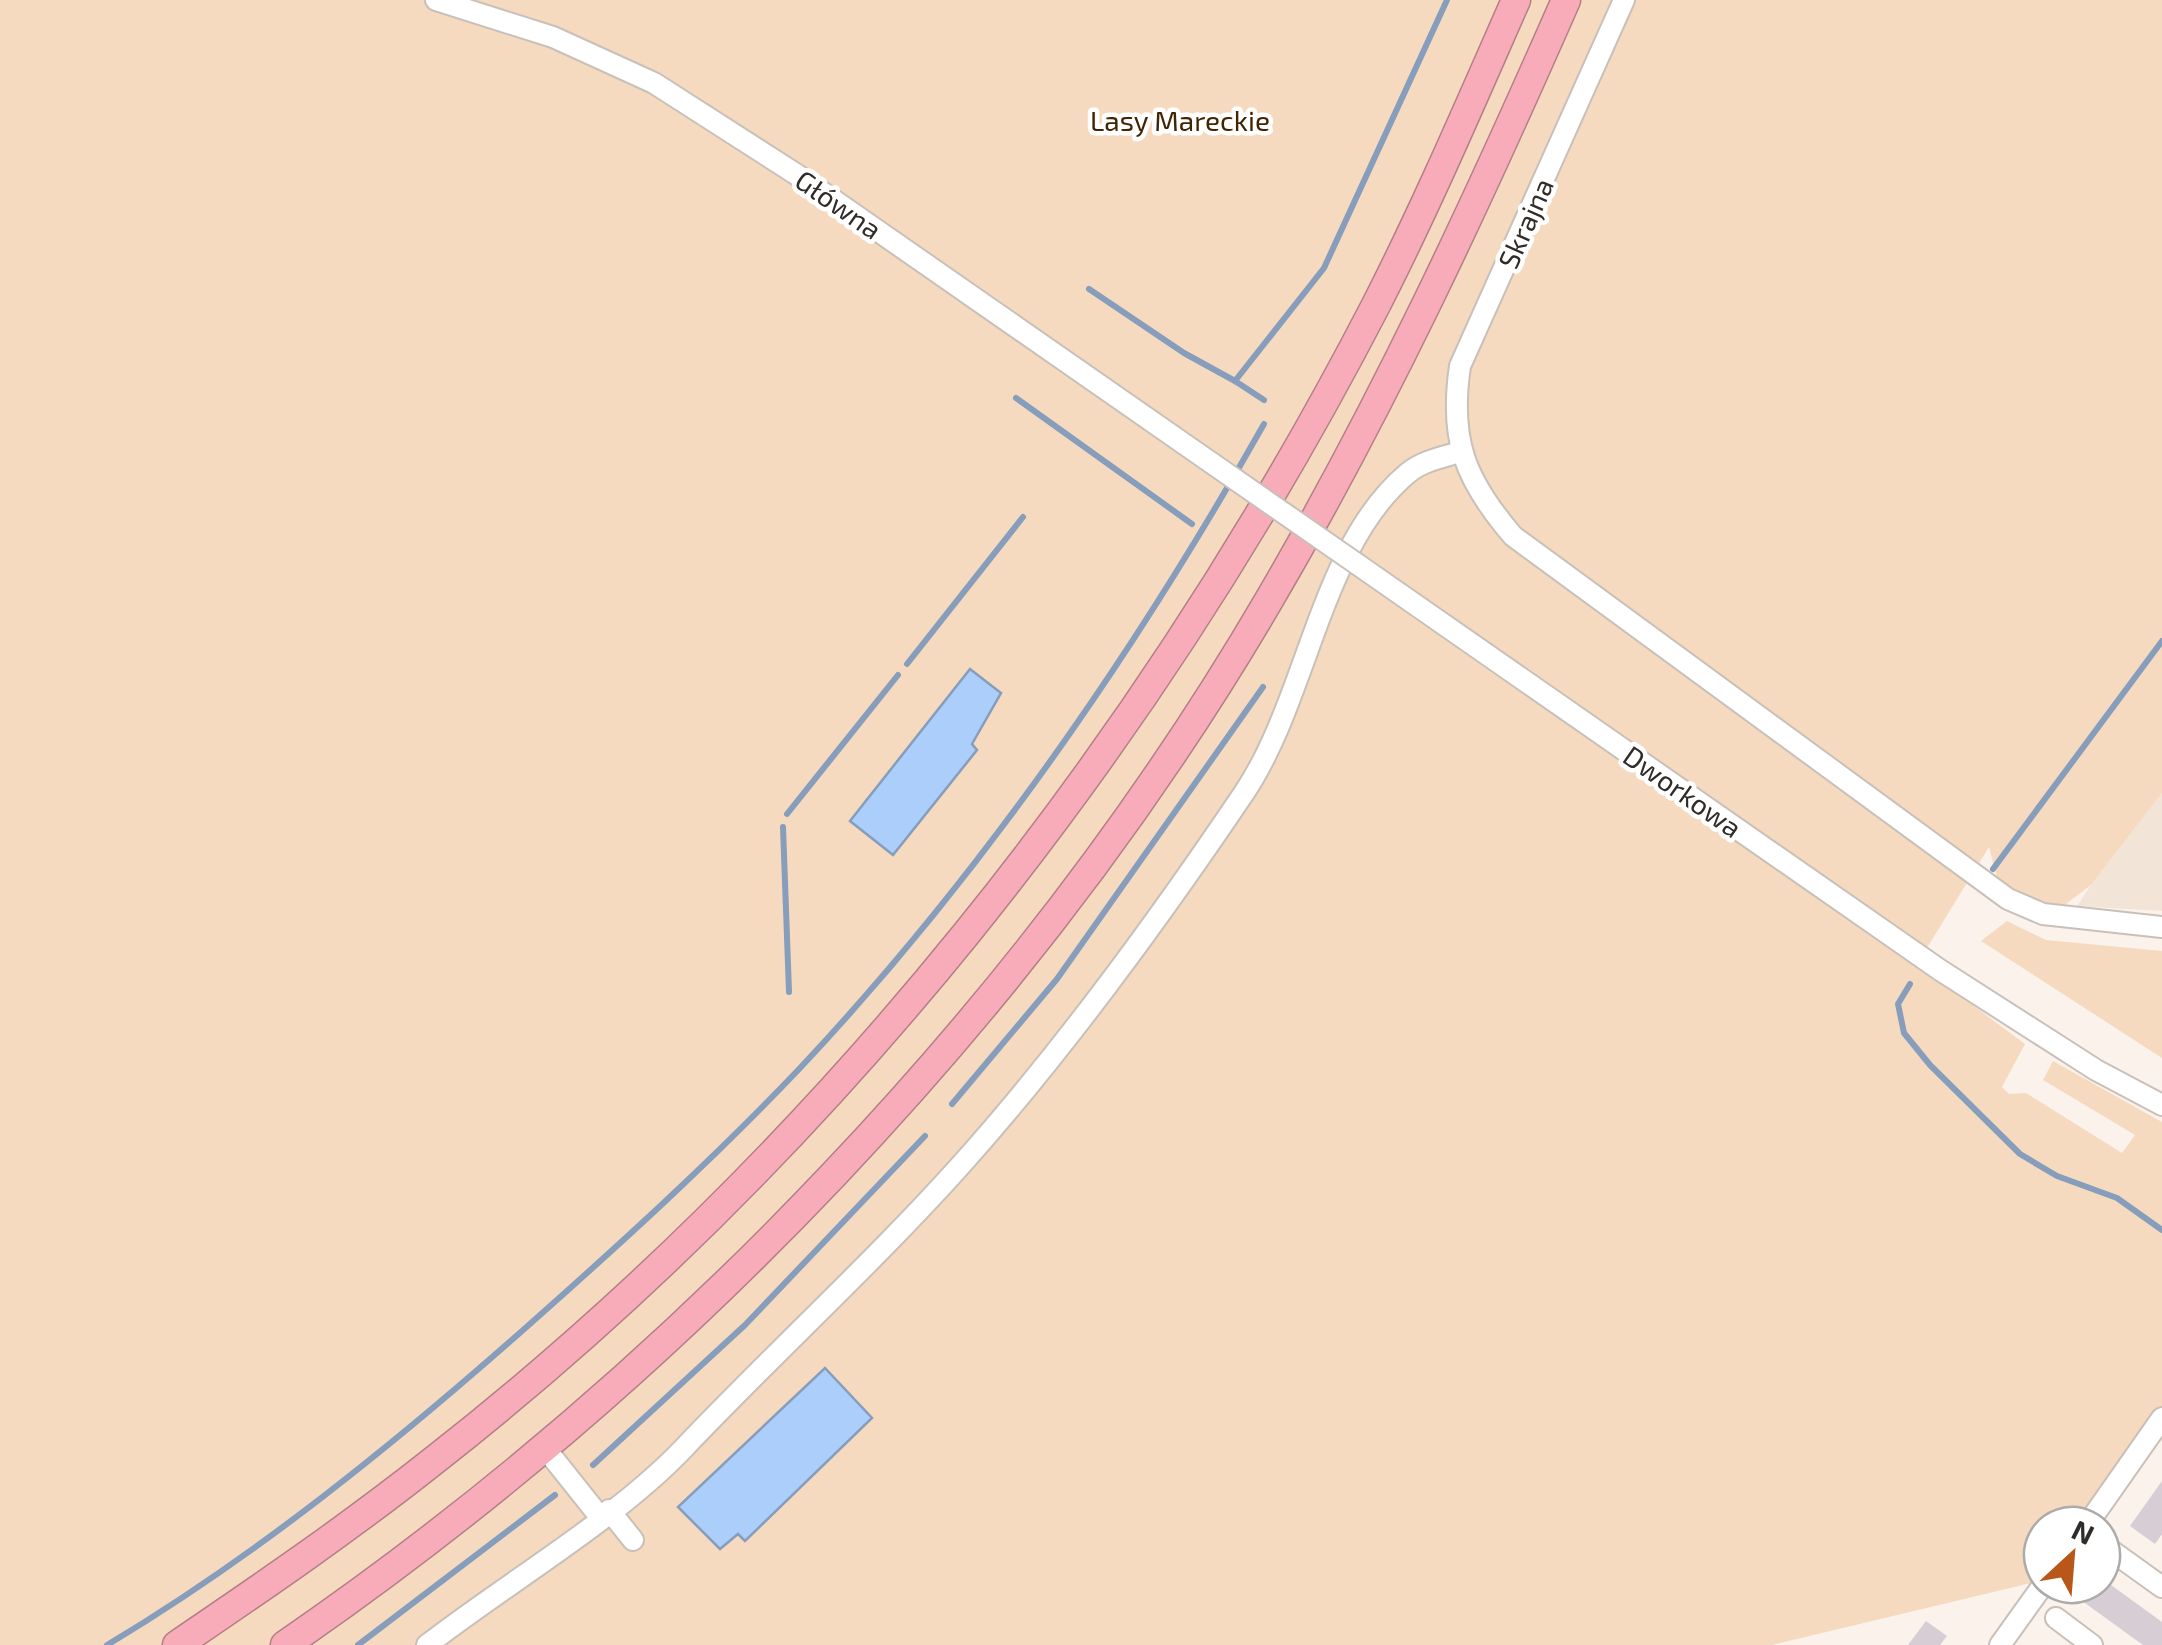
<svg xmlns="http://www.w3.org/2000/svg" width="2162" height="1645" font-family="'Exo 2',sans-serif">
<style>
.built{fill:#f2e4d7}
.green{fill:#f6dabf}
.water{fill:#abcefb;stroke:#869dbc;stroke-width:2.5}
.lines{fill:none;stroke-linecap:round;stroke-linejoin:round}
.stream{stroke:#869dbc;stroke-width:6}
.building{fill:#d7ced5}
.minor-casing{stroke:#c8c0b9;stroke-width:24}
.highway-casing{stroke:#b27f87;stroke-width:31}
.minor{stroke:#fff;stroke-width:20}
.highway{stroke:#f8acb9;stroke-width:28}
.minor-bridge-casing{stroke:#c8c0b9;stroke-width:24;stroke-linecap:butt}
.minor-bridge{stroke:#fff;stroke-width:20}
.labels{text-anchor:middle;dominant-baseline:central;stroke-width:9;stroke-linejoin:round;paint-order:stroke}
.park-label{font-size:28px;fill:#412403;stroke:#fff}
.street-label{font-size:28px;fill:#2f2c29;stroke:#fff}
</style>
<rect width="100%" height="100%" fill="#faf2eb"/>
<!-- built -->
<path class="built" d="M 2162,793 L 2162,911 L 2077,906 L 2091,885 Z"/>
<!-- green -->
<g class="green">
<path d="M 0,0 L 2162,0 L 2162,793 L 2091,885 L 2058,910 L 1998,881 L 1989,847 L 1917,964 L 2025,1044 L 2002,1087 L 2009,1094 L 2026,1093 L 2122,1153 L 2135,1135 L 2043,1080 L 2053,1061 L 2162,1122 L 2162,1406 L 2074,1525 L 2042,1525 L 2042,1568 L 2031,1583 L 1772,1645 L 0,1645 Z"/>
<path d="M 2007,921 L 2046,940 L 2162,951 L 2162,1058 L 1981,941 Z"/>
</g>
<!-- water -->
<g class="water">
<path d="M 970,669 L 1001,693 L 972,744 L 977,750 L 893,855 L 850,821 Z"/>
<path d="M 825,1368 L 872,1418 L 745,1541 L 738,1534 L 720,1549 L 678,1507 Z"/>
</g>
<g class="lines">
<!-- stream -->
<g class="stream">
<path d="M 1089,289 L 1184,353 L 1235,381"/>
<path d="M 1016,398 L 1192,524"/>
<path d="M 1264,400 L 1235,381 L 1324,268 L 1447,0"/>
<path d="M 907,664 L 1023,517"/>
<path d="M 787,814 L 898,675"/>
<path d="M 783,827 L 789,992"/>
<path d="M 1993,869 L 2162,641"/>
<path d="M 1910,984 L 1898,1004 L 1904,1033 L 1930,1065 L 2020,1154 L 2057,1176 L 2117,1198 L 2162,1230"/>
<path d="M 952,1104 L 1057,979 L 1263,687"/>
<path d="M 593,1465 L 745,1325 L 925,1136"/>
<path d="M 107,1645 C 256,1556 393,1445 522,1331 C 618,1246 713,1160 801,1067 C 982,874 1134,654 1264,424"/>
<path d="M 358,1645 L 555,1495"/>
</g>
</g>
<!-- building -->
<g class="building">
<path d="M 2162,1481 L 2162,1534 L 2155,1544 L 2130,1526 Z"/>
<path d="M 2087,1585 L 2111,1585 L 2162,1622 L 2162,1645 L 2143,1645 L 2078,1598 Z"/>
<path d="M 1926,1621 L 1947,1636 L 1940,1645 L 1908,1645 Z"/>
</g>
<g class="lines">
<defs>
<g id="minor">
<path d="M 436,0 L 553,37 L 654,83 L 802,178 L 1213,464"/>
<path d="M 1624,0 L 1460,366 C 1449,440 1465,480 1513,536 L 2008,899 L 2043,914 L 2162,927"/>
<path d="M 1357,564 L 1940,970 L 2096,1070 L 2162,1105"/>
<path d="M 545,1448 L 600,1517"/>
<path d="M 609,1510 L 633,1540"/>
<path d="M 2087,1525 L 2162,1418"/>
<path d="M 2102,1544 L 2162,1587"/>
<path d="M 2056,1618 L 2092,1645"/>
<path d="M 427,1645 C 507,1583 615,1520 683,1449 C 774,1353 872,1264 960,1166 C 1064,1050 1157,922 1244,793 C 1308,698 1320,546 1408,473 C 1422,461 1443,457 1460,452"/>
<path d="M 2000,1645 L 2043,1585"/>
</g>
<g id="highway">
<path d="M 177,1645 C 264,1586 350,1527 432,1462 C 826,1154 1147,748 1376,305 C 1427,205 1471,102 1516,0"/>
<path d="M 285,1645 C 673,1378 1031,1007 1269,600 C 1382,407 1476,205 1566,0"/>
</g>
</defs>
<!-- minor casing -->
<use href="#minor" class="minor-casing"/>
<!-- highway casing -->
<use href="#highway" class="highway-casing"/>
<!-- minor -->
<use href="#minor" class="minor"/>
<!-- highway -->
<use href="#highway" class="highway"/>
<defs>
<path id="minor-bridge" d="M 1213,464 L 1357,564"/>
</defs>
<!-- minor-bridge casing -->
<use href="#minor-bridge" class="minor-bridge-casing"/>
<!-- minor-bridge -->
<use href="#minor-bridge" class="minor-bridge"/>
</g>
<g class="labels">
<!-- park labels -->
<g class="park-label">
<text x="1180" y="120">Lasy Mareckie</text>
</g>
<!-- street labels -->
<g class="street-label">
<text transform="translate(839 204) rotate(35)">Główna</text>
<text transform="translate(1525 223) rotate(-66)">Skrajna</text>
<text transform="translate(1683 791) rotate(35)">Dworkowa</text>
</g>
</g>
<!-- north arrow -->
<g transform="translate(2072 1555) rotate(26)"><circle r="48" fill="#ffffff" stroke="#acaba9" stroke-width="2.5"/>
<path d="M0-8L18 38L0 25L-18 38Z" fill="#b9571b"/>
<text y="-15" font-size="28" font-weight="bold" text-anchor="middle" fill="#2f2c29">N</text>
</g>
</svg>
